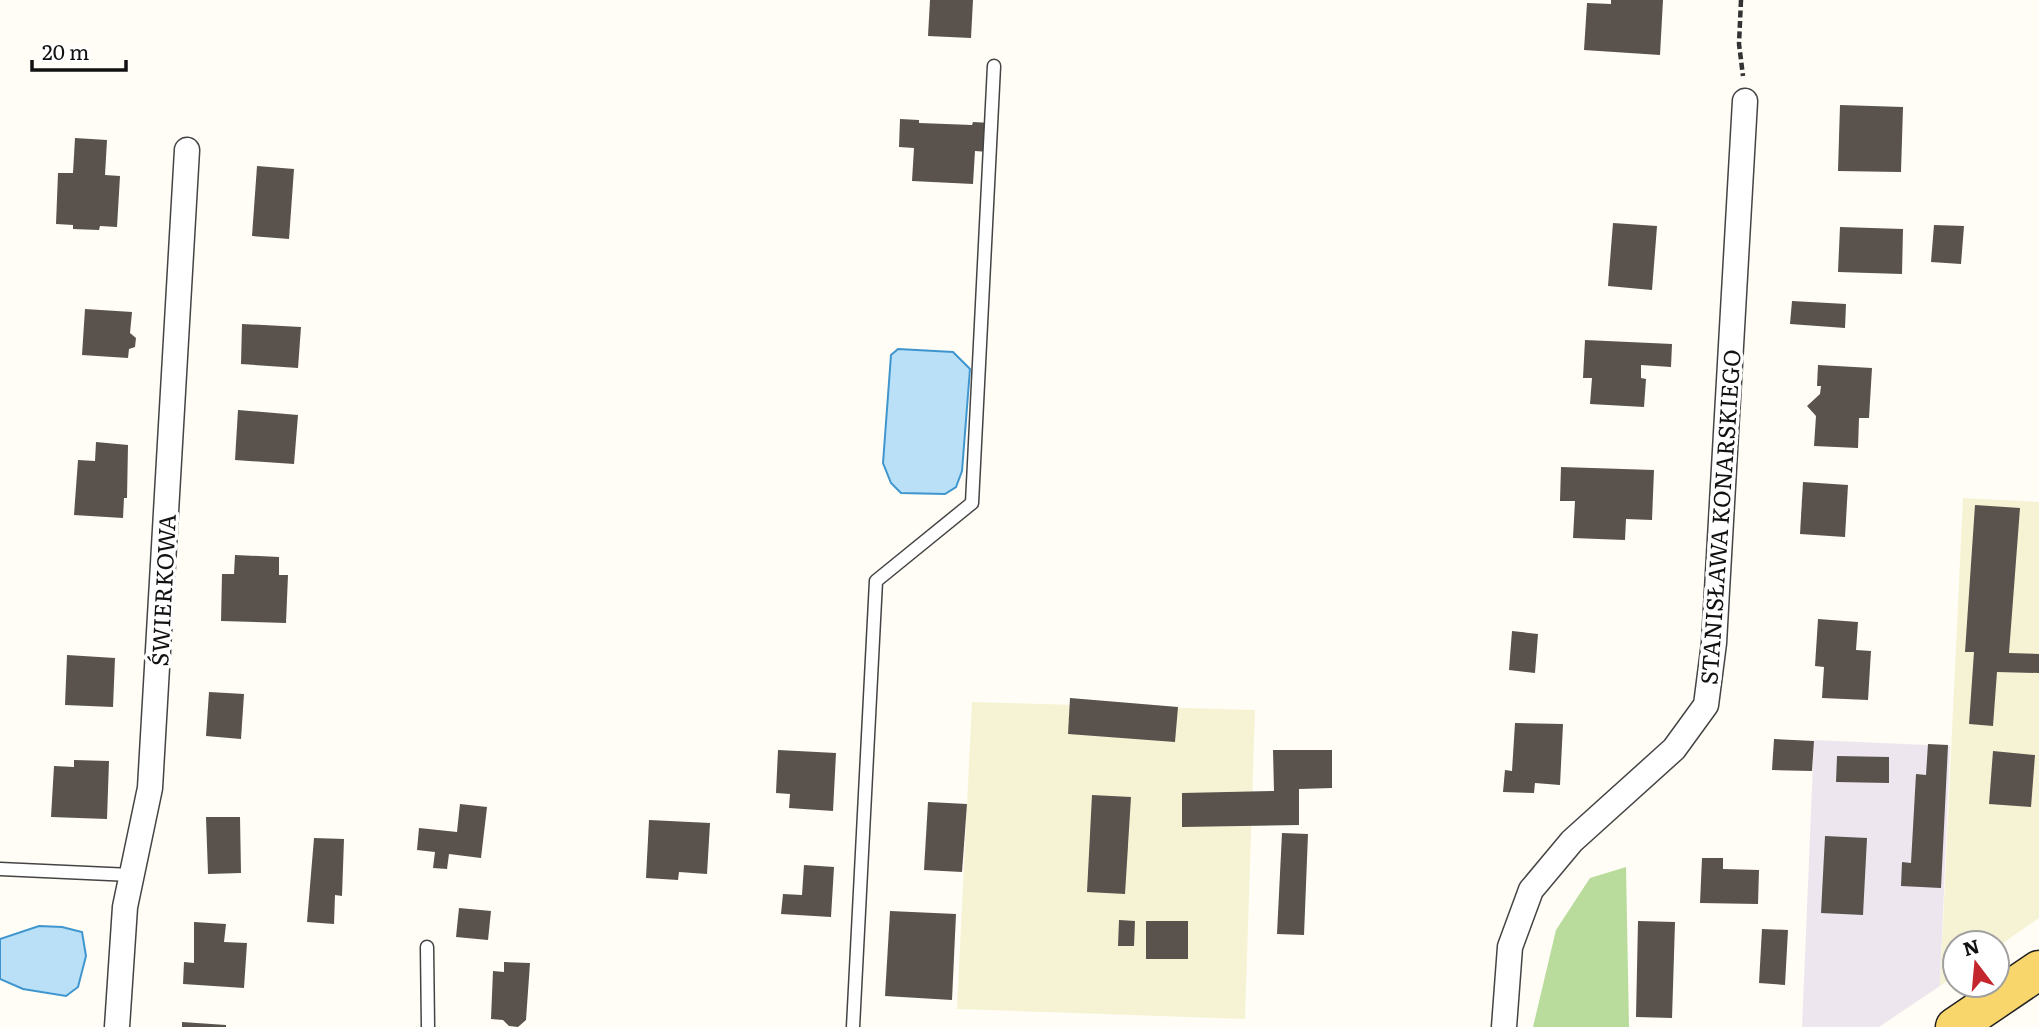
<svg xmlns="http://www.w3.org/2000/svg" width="2039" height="1027" font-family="Literata,serif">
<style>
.industrial{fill:#eee6ef}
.farmland{fill:#f6f3d4}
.forest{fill:#b9dc9c}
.water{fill:#b9e0f7;stroke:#3f96cf;stroke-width:2}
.building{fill:#5a524d}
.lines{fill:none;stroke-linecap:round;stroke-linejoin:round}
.service-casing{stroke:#444;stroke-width:15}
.minor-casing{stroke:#444;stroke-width:27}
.primary-casing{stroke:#222;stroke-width:41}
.path{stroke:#333;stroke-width:4.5;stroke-dasharray:7 3.5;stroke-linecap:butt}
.service{stroke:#fff;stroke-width:12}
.minor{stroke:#fff;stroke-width:24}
.primary{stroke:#f9d66b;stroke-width:38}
.labels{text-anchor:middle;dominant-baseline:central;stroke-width:7;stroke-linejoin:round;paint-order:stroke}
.street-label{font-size:23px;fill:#111;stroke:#fff}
</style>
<rect width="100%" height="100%" fill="#fffdf5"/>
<!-- industrial -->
<path class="industrial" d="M 1814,740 L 1950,746 L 1940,986 L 1879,1027 L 1802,1027 Z"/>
<!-- farmland -->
<g class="farmland">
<path d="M 1963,498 L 2039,502 L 2039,918 L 1997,947 L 1997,943 L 1955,943 L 1955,976 L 1940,986 Z"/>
<path d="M 972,702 L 1255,710 L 1245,1019 L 957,1009 Z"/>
</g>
<!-- forest -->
<path class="forest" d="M 1626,867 L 1629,1027 L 1533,1027 L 1556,930 L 1590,878 Z"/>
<!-- water -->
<g class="water">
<path d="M 898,349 L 953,352 L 970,369 L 962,471 L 956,487 L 945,494 L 901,493 L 891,483 L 883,463 L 891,355 Z"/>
<path d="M 39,926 L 62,927 L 82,932 L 86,956 L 78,987 L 66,996 L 23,989 L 0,979 L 0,939 Z"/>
</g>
<!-- building -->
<g class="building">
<path d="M 930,0 L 973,0 L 971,38 L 928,36 Z"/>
<path d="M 1611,0 L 1663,0 L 1660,55 L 1584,50 L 1587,3 L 1611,4 Z"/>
<path d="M 1840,105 L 1903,107 L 1901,172 L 1838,171 Z"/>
<path d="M 900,119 L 919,120 L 919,123 L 972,125 L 973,122 L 991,123 L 989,152 L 975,151 L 973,184 L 912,181 L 914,148 L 899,147 Z"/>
<path d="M 75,138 L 107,140 L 105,175 L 120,176 L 117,227 L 100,226 L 99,230 L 73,229 L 73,225 L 56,224 L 58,173 L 73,173 Z"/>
<path d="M 257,166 L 294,169 L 289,239 L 252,236 Z"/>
<path d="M 1613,223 L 1657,226 L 1652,290 L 1608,286 Z"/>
<path d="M 1934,225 L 1964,226 L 1961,264 L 1931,262 Z"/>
<path d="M 1840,227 L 1903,229 L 1902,274 L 1838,272 Z"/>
<path d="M 1792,301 L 1846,304 L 1845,328 L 1790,324 Z"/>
<path d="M 85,309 L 132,312 L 130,333 L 136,338 L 135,347 L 129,349 L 128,358 L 82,355 Z"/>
<path d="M 242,324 L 301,327 L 298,368 L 241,364 Z"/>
<path d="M 1585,340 L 1672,344 L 1671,367 L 1641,365 L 1641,378 L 1646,379 L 1644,407 L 1590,404 L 1592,378 L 1583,378 Z"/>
<path d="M 1818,365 L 1872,368 L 1869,418 L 1859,418 L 1858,448 L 1814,446 L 1816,416 L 1807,406 L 1820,394 L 1821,386 L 1817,386 Z"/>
<path d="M 238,410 L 298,415 L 294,464 L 235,460 Z"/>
<path d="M 96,442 L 128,445 L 127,498 L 124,498 L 123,518 L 74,515 L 78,460 L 95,461 Z"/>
<path d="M 1561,467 L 1654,470 L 1652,520 L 1626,519 L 1625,540 L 1573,538 L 1575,501 L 1560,501 Z"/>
<path d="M 1803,482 L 1848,485 L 1845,537 L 1800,534 Z"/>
<path d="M 1975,505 L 2020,508 L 2009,653 L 2039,654 L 2039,673 L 1997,672 L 1993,726 L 1969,724 L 1974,652 L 1965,652 Z"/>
<path d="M 235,555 L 279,557 L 279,575 L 288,575 L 286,623 L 221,621 L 222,574 L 234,574 Z"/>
<path d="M 1818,619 L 1858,622 L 1856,650 L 1871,651 L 1868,700 L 1822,698 L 1824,667 L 1815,666 Z"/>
<path d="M 1512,631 L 1538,634 L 1535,673 L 1509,670 Z"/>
<path d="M 67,655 L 115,658 L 113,707 L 65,705 Z"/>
<path d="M 209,692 L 244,694 L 241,739 L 206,736 Z"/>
<path d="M 1070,698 L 1178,707 L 1175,742 L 1068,734 Z"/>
<path d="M 1515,723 L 1563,724 L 1560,785 L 1535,783 L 1534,793 L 1503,792 L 1505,770 L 1512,771 Z"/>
<path d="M 1774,739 L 1814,741 L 1812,771 L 1772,770 Z"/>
<path d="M 1928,744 L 1948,745 L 1941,888 L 1901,886 L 1902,862 L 1911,863 L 1916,774 L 1926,775 Z"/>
<path d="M 778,750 L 836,753 L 833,811 L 789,808 L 790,794 L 776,793 Z"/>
<path d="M 1273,750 L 1332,750 L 1332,788 L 1299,789 L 1299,825 L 1182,827 L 1182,793 L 1274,791 Z"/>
<path d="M 1993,751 L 2035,755 L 2031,807 L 1989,804 Z"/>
<path d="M 1837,756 L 1889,757 L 1889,783 L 1836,782 Z"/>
<path d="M 74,760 L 109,761 L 107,819 L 51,817 L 54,766 L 74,767 Z"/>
<path d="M 1092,795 L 1131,797 L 1125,894 L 1087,892 Z"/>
<path d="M 928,802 L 967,804 L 962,872 L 924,870 Z"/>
<path d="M 460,804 L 487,807 L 481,858 L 449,854 L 447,869 L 433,868 L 435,852 L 417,850 L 419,828 L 457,832 Z"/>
<path d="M 206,817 L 240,817 L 241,873 L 208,874 Z"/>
<path d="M 649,820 L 710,823 L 707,874 L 679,872 L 678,880 L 646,878 Z"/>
<path d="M 1282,833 L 1308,834 L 1304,935 L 1277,934 Z"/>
<path d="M 1825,836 L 1867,838 L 1863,915 L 1821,913 Z"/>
<path d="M 314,838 L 344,839 L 342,896 L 335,895 L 334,924 L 307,922 Z"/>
<path d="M 1702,858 L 1723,858 L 1723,869 L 1759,870 L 1758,904 L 1700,903 Z"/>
<path d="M 804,865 L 834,867 L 831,917 L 781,914 L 783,894 L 802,895 Z"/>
<path d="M 459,908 L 491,911 L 488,940 L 456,937 Z"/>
<path d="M 890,911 L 956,914 L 952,1000 L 885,996 Z"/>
<path d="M 1119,920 L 1135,921 L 1134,946 L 1118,946 Z"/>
<rect x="1146" y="921" width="42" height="38"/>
<path d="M 1638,921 L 1675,922 L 1672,1018 L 1636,1017 Z"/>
<path d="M 194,922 L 226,924 L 224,942 L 247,943 L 244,988 L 183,984 L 184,962 L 194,963 Z"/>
<path d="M 1762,929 L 1788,930 L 1785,985 L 1759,983 Z"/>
<path d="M 504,962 L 530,963 L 526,1020 L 518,1027 L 509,1026 L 503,1020 L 491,1019 L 493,971 L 504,972 Z"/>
<path d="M 182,1022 L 226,1025 L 226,1027 L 182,1027 Z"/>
</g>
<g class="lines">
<defs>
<g id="service">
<path d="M 0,869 L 131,875"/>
<path d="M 427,947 L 428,1027"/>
<path d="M 853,1027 L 876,581 L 972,503 L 994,66"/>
</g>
<g id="minor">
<path d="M 117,1027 L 125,907 L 150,788 L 187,150"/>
<path d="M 1504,1027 L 1510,947 L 1531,890 L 1572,841 L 1674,749 L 1706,705 L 1714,643 L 1745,101"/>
</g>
<path id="primary" d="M 1955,1027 L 2039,970"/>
</defs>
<!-- service casing -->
<use href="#service" class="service-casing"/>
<!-- minor casing -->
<use href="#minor" class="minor-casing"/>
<!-- primary casing -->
<use href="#primary" class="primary-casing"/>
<!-- path -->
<path class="path" d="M 1741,0 L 1739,44 L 1743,76"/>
<!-- service -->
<use href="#service" class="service"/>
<!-- minor -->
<use href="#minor" class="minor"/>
<!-- primary -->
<use href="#primary" class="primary"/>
</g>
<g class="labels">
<!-- street labels -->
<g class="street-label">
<text transform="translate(1719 517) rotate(-86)">STANISŁAWA KONARSKIEGO</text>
<text transform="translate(162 590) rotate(-87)">ŚWIERKOWA</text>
</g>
</g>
<!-- north arrow -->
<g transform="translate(1976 964) rotate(344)"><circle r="33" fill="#ffffff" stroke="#a0a0a0" stroke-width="2"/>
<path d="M0-5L12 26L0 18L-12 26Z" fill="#c4262e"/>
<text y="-10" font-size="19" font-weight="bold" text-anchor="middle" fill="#111111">N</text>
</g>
<!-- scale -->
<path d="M32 60v10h94v-10" fill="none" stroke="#111111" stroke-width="3.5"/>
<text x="42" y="60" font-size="21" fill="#111111" stroke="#ffffff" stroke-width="5" paint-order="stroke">20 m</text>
</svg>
